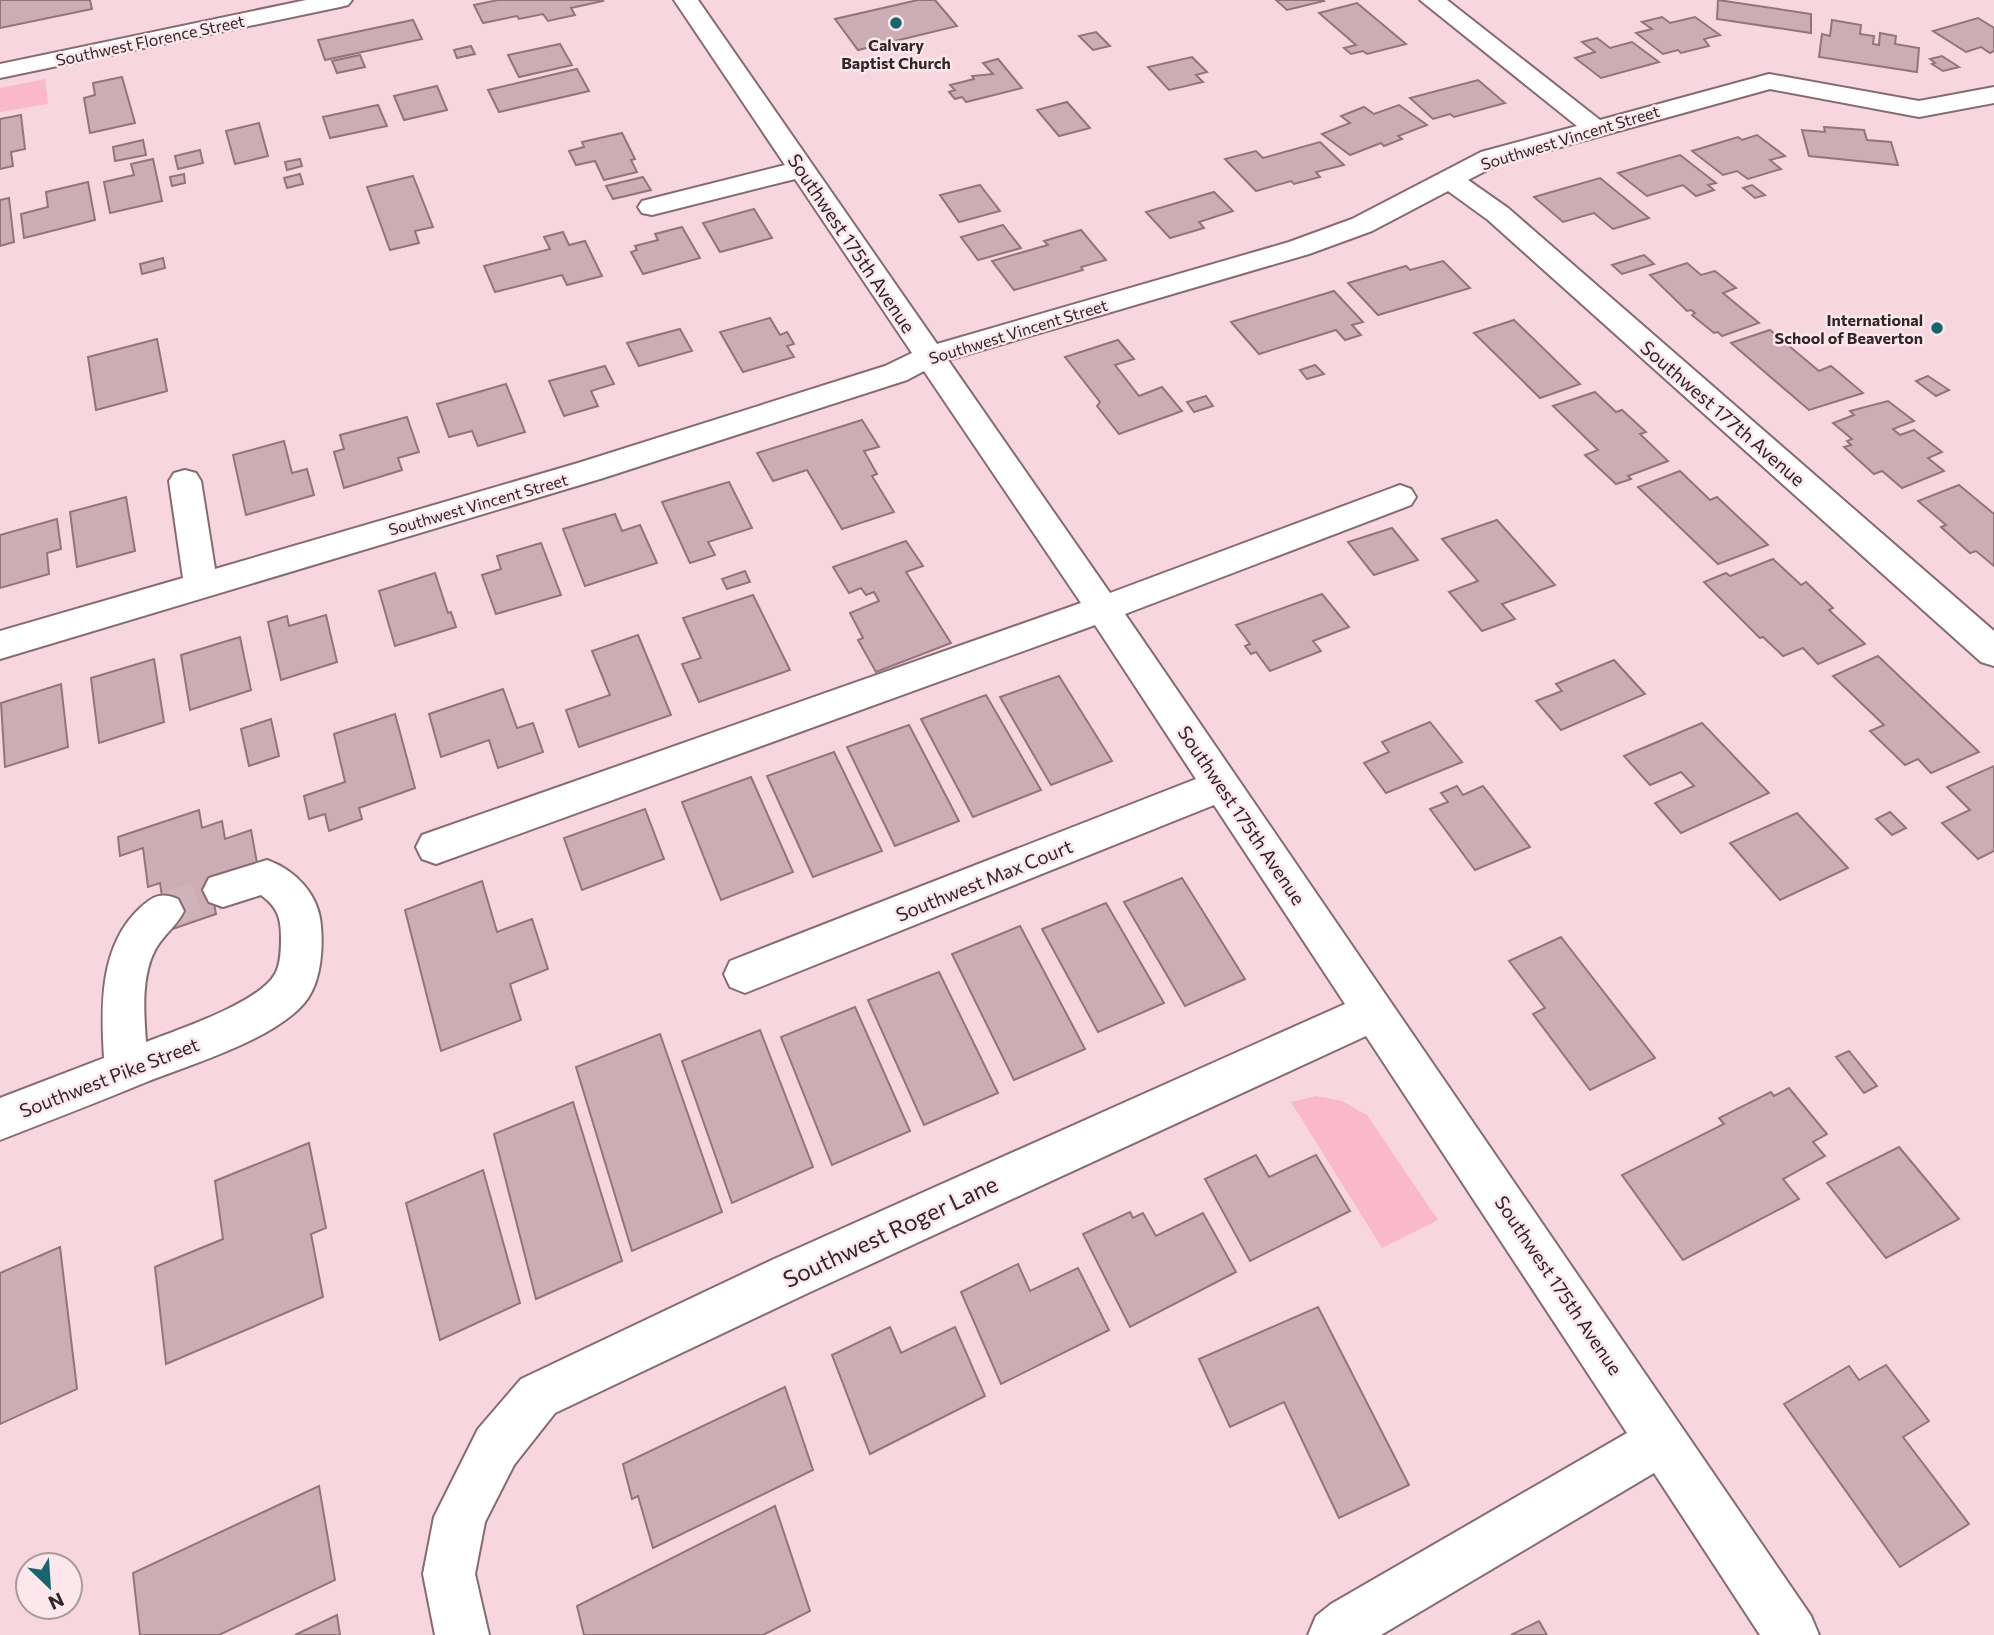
<svg xmlns="http://www.w3.org/2000/svg" width="1994" height="1635" font-family="Commissioner,sans-serif">
<style>
.green{fill:#f9b9cb}
.building{fill:#cdadb5;stroke:#92757c;stroke-width:2}
.lines{fill:none;stroke-linecap:round;stroke-linejoin:round}
.minor-tunnel{stroke:#cfb3bb;stroke-width:35;stroke-dasharray:35 18;stroke-linecap:butt}
.minor-casing{stroke:#876b72;stroke-width:4}
.minor{fill:#fff;fill-rule:evenodd}
.poi-dot{fill:#1a6470;stroke:#fbe7ec;stroke-width:2.5}
.labels{text-anchor:middle;dominant-baseline:central;stroke-width:5;stroke-linejoin:round;paint-order:stroke}
.far-street-label{font-size:16px;fill:#312529;stroke:#fbe7ec}
.far-poi-label{font-size:16px;font-weight:bold;fill:#312529;stroke:#fbe7ec}
.street-label{font-size:19px;fill:#312529;stroke:#fbe7ec}
.near-street-label{font-size:23px;fill:#312529;stroke:#fbe7ec}
</style>
<rect width="100%" height="100%" fill="#f7d6df"/>
<!-- green -->
<g class="green">
<path d="M 45,79 L 48,104 L 0,112 L 0,88 Z"/>
<path d="M 1316,1096 L 1342,1101 L 1367,1115 L 1438,1220 L 1382,1248 L 1291,1102 Z"/>
</g>
<!-- building -->
<g class="building">
<path d="M 0,0 L 90,0 L 92,9 L 0,28 Z"/>
<path d="M 498,0 L 602,0 L 603,1 L 571,8 L 575,15 L 548,21 L 543,14 L 519,19 L 517,16 L 483,23 L 474,5 Z"/>
<path d="M 918,0 L 935,0 L 957,26 L 858,50 L 835,19 Z"/>
<path d="M 1276,0 L 1323,0 L 1324,1 L 1287,10 Z"/>
<path d="M 1718,0 L 1811,14 L 1811,33 L 1717,19 Z"/>
<path d="M 1357,3 L 1406,44 L 1367,54 L 1363,51 L 1351,54 L 1344,48 L 1356,45 L 1319,13 Z"/>
<path d="M 1662,17 L 1670,23 L 1695,17 L 1720,35 L 1704,39 L 1709,46 L 1681,53 L 1678,50 L 1663,54 L 1636,33 L 1652,29 L 1642,22 Z"/>
<path d="M 1978,18 L 1994,28 L 1994,51 L 1990,53 L 1981,47 L 1966,52 L 1933,31 Z"/>
<path d="M 413,20 L 422,39 L 325,60 L 318,40 Z"/>
<path d="M 1832,20 L 1861,25 L 1860,34 L 1874,36 L 1873,44 L 1879,45 L 1880,33 L 1896,36 L 1895,44 L 1919,48 L 1917,72 L 1819,57 L 1822,34 L 1830,36 Z"/>
<path d="M 1096,32 L 1110,46 L 1093,50 L 1079,36 Z"/>
<path d="M 1597,38 L 1610,48 L 1632,42 L 1659,62 L 1601,78 L 1575,58 L 1595,52 L 1582,42 Z"/>
<path d="M 560,44 L 572,65 L 519,77 L 508,55 Z"/>
<path d="M 471,46 L 475,54 L 457,58 L 454,50 Z"/>
<path d="M 360,55 L 365,67 L 337,73 L 332,61 Z"/>
<path d="M 1942,56 L 1959,67 L 1943,71 L 1932,64 L 1935,63 L 1930,59 Z"/>
<path d="M 1192,57 L 1207,72 L 1196,75 L 1203,82 L 1169,90 L 1148,67 Z"/>
<path d="M 998,59 L 1022,88 L 966,102 L 962,97 L 955,99 L 949,92 L 955,90 L 950,85 L 974,79 L 972,76 L 993,74 L 983,63 Z"/>
<path d="M 577,69 L 589,91 L 499,112 L 488,90 Z"/>
<path d="M 122,77 L 135,123 L 90,133 L 84,98 L 95,95 L 93,83 Z"/>
<path d="M 1478,80 L 1505,103 L 1454,117 L 1450,114 L 1433,119 L 1410,98 Z"/>
<path d="M 437,86 L 447,110 L 404,120 L 394,96 Z"/>
<path d="M 1067,102 L 1090,128 L 1059,136 L 1037,110 Z"/>
<path d="M 378,105 L 387,126 L 330,138 L 323,117 Z"/>
<path d="M 1399,105 L 1427,125 L 1398,136 L 1402,139 L 1384,146 L 1381,143 L 1350,155 L 1322,134 L 1350,123 L 1341,116 L 1364,107 L 1374,114 Z"/>
<path d="M 21,115 L 25,149 L 11,152 L 13,166 L 0,169 L 0,119 Z"/>
<path d="M 259,123 L 268,156 L 235,164 L 226,131 Z"/>
<path d="M 1824,127 L 1864,130 L 1867,140 L 1891,142 L 1898,165 L 1809,156 L 1802,130 L 1825,132 Z"/>
<path d="M 622,133 L 635,159 L 631,160 L 637,172 L 604,180 L 595,161 L 576,165 L 569,151 L 584,147 L 582,142 Z"/>
<path d="M 1757,135 L 1785,156 L 1770,160 L 1781,169 L 1748,179 L 1737,171 L 1723,175 L 1692,151 L 1738,137 L 1742,140 Z"/>
<path d="M 143,140 L 146,155 L 115,161 L 113,147 Z"/>
<path d="M 1320,142 L 1344,165 L 1316,172 L 1320,177 L 1294,184 L 1291,181 L 1256,191 L 1225,159 L 1256,151 L 1263,158 Z"/>
<path d="M 200,150 L 203,163 L 178,169 L 175,156 Z"/>
<path d="M 1680,155 L 1716,183 L 1708,185 L 1714,190 L 1696,196 L 1683,185 L 1647,196 L 1618,173 Z"/>
<path d="M 153,159 L 162,201 L 110,213 L 104,182 L 134,175 L 131,164 Z"/>
<path d="M 300,159 L 302,166 L 287,170 L 285,162 Z"/>
<path d="M 184,174 L 185,183 L 172,186 L 170,177 Z"/>
<path d="M 300,174 L 303,184 L 287,188 L 284,178 Z"/>
<path d="M 413,176 L 433,227 L 415,231 L 419,243 L 390,250 L 367,187 Z"/>
<path d="M 643,177 L 651,190 L 613,199 L 606,186 Z"/>
<path d="M 1600,178 L 1649,218 L 1613,229 L 1594,213 L 1563,222 L 1534,197 Z"/>
<path d="M 88,182 L 95,220 L 24,238 L 21,214 L 48,207 L 46,192 Z"/>
<path d="M 980,185 L 1000,211 L 959,222 L 940,195 Z"/>
<path d="M 1752,185 L 1765,195 L 1755,198 L 1743,188 Z"/>
<path d="M 1214,192 L 1233,211 L 1199,222 L 1204,228 L 1170,238 L 1146,212 Z"/>
<path d="M 9,198 L 14,242 L 0,246 L 0,200 Z"/>
<path d="M 754,209 L 772,238 L 720,252 L 703,223 Z"/>
<path d="M 1003,225 L 1021,248 L 978,260 L 961,237 Z"/>
<path d="M 682,227 L 700,258 L 643,274 L 631,252 L 637,250 L 635,246 L 658,240 L 655,234 Z"/>
<path d="M 1081,230 L 1106,260 L 1081,267 L 1083,270 L 1014,290 L 992,261 L 1048,245 L 1044,241 Z"/>
<path d="M 563,232 L 569,245 L 585,241 L 602,276 L 567,285 L 562,275 L 495,292 L 484,266 L 550,249 L 544,237 Z"/>
<path d="M 1644,255 L 1654,264 L 1622,274 L 1612,265 Z"/>
<path d="M 163,258 L 165,268 L 142,274 L 140,264 Z"/>
<path d="M 1443,261 L 1470,288 L 1378,315 L 1348,283 L 1406,266 L 1410,270 Z"/>
<path d="M 1687,263 L 1701,275 L 1715,271 L 1736,288 L 1723,293 L 1759,323 L 1722,336 L 1718,332 L 1714,333 L 1692,315 L 1695,313 L 1691,310 L 1687,311 L 1650,275 Z"/>
<path d="M 1334,291 L 1363,322 L 1352,325 L 1361,335 L 1345,340 L 1336,330 L 1259,354 L 1231,322 Z"/>
<path d="M 770,318 L 780,335 L 787,332 L 794,344 L 787,346 L 794,357 L 743,372 L 720,332 Z"/>
<path d="M 1514,320 L 1580,384 L 1540,398 L 1474,333 Z"/>
<path d="M 680,329 L 692,351 L 639,366 L 627,343 Z"/>
<path d="M 1770,330 L 1819,371 L 1831,366 L 1863,393 L 1809,410 L 1731,343 Z"/>
<path d="M 157,339 L 167,391 L 96,410 L 88,357 Z"/>
<path d="M 1118,340 L 1134,359 L 1115,365 L 1139,396 L 1162,387 L 1182,411 L 1119,434 L 1097,406 L 1100,402 L 1065,357 Z"/>
<path d="M 1315,365 L 1324,374 L 1307,379 L 1300,370 Z"/>
<path d="M 605,366 L 614,384 L 591,391 L 598,406 L 564,416 L 549,381 Z"/>
<path d="M 1928,376 L 1949,390 L 1936,396 L 1916,381 Z"/>
<path d="M 506,384 L 525,432 L 478,446 L 472,431 L 449,437 L 437,404 Z"/>
<path d="M 1595,392 L 1616,412 L 1622,410 L 1646,432 L 1640,434 L 1668,461 L 1628,476 L 1631,479 L 1616,484 L 1585,455 L 1598,450 L 1553,406 Z"/>
<path d="M 1206,396 L 1213,406 L 1194,412 L 1187,402 Z"/>
<path d="M 1888,401 L 1914,421 L 1893,429 L 1900,435 L 1914,430 L 1942,452 L 1928,458 L 1944,471 L 1902,488 L 1882,471 L 1874,474 L 1844,447 L 1851,445 L 1847,441 L 1852,439 L 1833,423 L 1854,415 L 1850,411 Z"/>
<path d="M 407,417 L 419,452 L 398,458 L 402,470 L 344,488 L 334,452 L 344,449 L 340,435 Z"/>
<path d="M 862,420 L 879,447 L 864,451 L 877,474 L 872,476 L 894,512 L 842,529 L 807,470 L 773,481 L 757,453 Z"/>
<path d="M 284,441 L 292,473 L 307,469 L 314,495 L 246,515 L 233,455 Z"/>
<path d="M 1680,471 L 1710,500 L 1717,497 L 1768,545 L 1718,564 L 1638,487 Z"/>
<path d="M 729,482 L 752,528 L 708,542 L 715,555 L 690,563 L 662,502 Z"/>
<path d="M 1959,485 L 1994,514 L 1994,566 L 1976,551 L 1970,553 L 1941,527 L 1946,525 L 1918,501 Z"/>
<path d="M 126,497 L 135,551 L 77,567 L 70,512 Z"/>
<path d="M 615,514 L 622,531 L 640,525 L 657,563 L 585,586 L 563,529 Z"/>
<path d="M 57,519 L 61,549 L 47,553 L 49,574 L 0,588 L 0,535 Z"/>
<path d="M 1497,520 L 1555,585 L 1502,604 L 1515,619 L 1482,631 L 1449,592 L 1478,581 L 1442,539 Z"/>
<path d="M 1392,528 L 1418,560 L 1374,575 L 1348,542 Z"/>
<path d="M 906,541 L 923,566 L 906,572 L 951,643 L 876,672 L 858,640 L 863,638 L 850,613 L 879,601 L 874,592 L 866,595 L 861,588 L 849,593 L 833,567 Z"/>
<path d="M 541,543 L 561,595 L 496,614 L 482,575 L 501,569 L 497,556 Z"/>
<path d="M 1773,559 L 1801,585 L 1806,582 L 1833,608 L 1829,610 L 1865,644 L 1818,664 L 1803,648 L 1783,656 L 1763,637 L 1760,638 L 1704,582 L 1726,573 L 1730,576 Z"/>
<path d="M 745,571 L 750,582 L 727,589 L 722,579 Z"/>
<path d="M 435,573 L 448,613 L 451,612 L 456,627 L 395,646 L 379,591 Z"/>
<path d="M 1322,594 L 1349,627 L 1313,641 L 1321,651 L 1270,671 L 1256,652 L 1251,654 L 1245,646 L 1250,644 L 1236,625 Z"/>
<path d="M 753,595 L 790,670 L 699,702 L 682,664 L 701,658 L 683,618 Z"/>
<path d="M 326,615 L 337,662 L 281,680 L 268,622 L 287,616 L 289,626 Z"/>
<path d="M 638,635 L 671,715 L 579,747 L 566,710 L 610,695 L 592,651 Z"/>
<path d="M 240,637 L 251,690 L 190,710 L 181,655 Z"/>
<path d="M 1878,656 L 1979,752 L 1931,773 L 1918,759 L 1905,765 L 1870,731 L 1884,725 L 1833,676 Z"/>
<path d="M 154,659 L 164,722 L 99,743 L 91,678 Z"/>
<path d="M 1614,660 L 1645,694 L 1561,730 L 1536,701 L 1562,691 L 1556,684 Z"/>
<path d="M 1059,676 L 1112,761 L 1051,785 L 1000,697 Z"/>
<path d="M 61,684 L 68,747 L 5,767 L 1,703 Z"/>
<path d="M 503,689 L 517,728 L 533,723 L 543,752 L 498,768 L 489,740 L 441,757 L 429,714 Z"/>
<path d="M 986,695 L 1041,790 L 973,817 L 921,719 Z"/>
<path d="M 395,714 L 415,788 L 359,808 L 362,819 L 329,831 L 325,814 L 309,819 L 304,796 L 345,782 L 334,734 Z"/>
<path d="M 271,719 L 279,756 L 249,766 L 241,729 Z"/>
<path d="M 1430,722 L 1462,762 L 1386,793 L 1364,763 L 1389,752 L 1382,742 Z"/>
<path d="M 1702,723 L 1769,793 L 1681,833 L 1655,803 L 1694,786 L 1681,772 L 1650,785 L 1624,756 Z"/>
<path d="M 909,725 L 959,821 L 895,846 L 847,747 Z"/>
<path d="M 834,752 L 882,851 L 813,877 L 767,776 Z"/>
<path d="M 1994,766 L 1994,851 L 1978,859 L 1942,823 L 1970,810 L 1947,787 Z"/>
<path d="M 751,777 L 793,872 L 721,900 L 682,802 Z"/>
<path d="M 1457,786 L 1463,795 L 1483,786 L 1530,847 L 1475,870 L 1430,809 L 1448,802 L 1441,793 Z"/>
<path d="M 645,809 L 664,859 L 582,890 L 564,838 Z"/>
<path d="M 199,810 L 202,828 L 222,821 L 225,839 L 251,830 L 257,863 L 238,869 L 214,903 L 216,914 L 167,931 L 160,883 L 148,887 L 143,848 L 120,856 L 118,837 Z"/>
<path d="M 1890,812 L 1906,828 L 1892,835 L 1876,819 Z"/>
<path d="M 1797,813 L 1848,868 L 1780,900 L 1730,843 Z"/>
<path d="M 1182,878 L 1245,979 L 1185,1006 L 1124,902 Z"/>
<path d="M 482,881 L 497,932 L 532,919 L 548,969 L 510,984 L 521,1020 L 441,1051 L 405,910 Z"/>
<path d="M 1106,903 L 1164,1003 L 1098,1032 L 1042,929 Z"/>
<path d="M 1020,926 L 1085,1049 L 1014,1080 L 952,954 Z"/>
<path d="M 1561,937 L 1655,1058 L 1590,1090 L 1533,1014 L 1545,1008 L 1509,961 Z"/>
<path d="M 939,972 L 998,1093 L 924,1125 L 868,1000 Z"/>
<path d="M 855,1007 L 910,1131 L 832,1165 L 781,1037 Z"/>
<path d="M 760,1030 L 813,1167 L 732,1203 L 682,1061 Z"/>
<path d="M 660,1034 L 722,1212 L 632,1251 L 576,1067 Z"/>
<path d="M 1849,1051 L 1877,1086 L 1864,1093 L 1836,1057 Z"/>
<path d="M 1789,1088 L 1827,1134 L 1813,1142 L 1825,1156 L 1783,1179 L 1799,1199 L 1683,1260 L 1622,1175 L 1724,1124 L 1719,1118 L 1771,1092 L 1774,1096 Z"/>
<path d="M 573,1102 L 622,1261 L 536,1299 L 494,1134 Z"/>
<path d="M 309,1143 L 326,1228 L 311,1234 L 323,1297 L 166,1364 L 155,1267 L 223,1239 L 215,1181 Z"/>
<path d="M 1899,1147 L 1959,1219 L 1886,1258 L 1827,1183 Z"/>
<path d="M 1256,1155 L 1269,1177 L 1316,1155 L 1350,1211 L 1250,1261 L 1205,1179 Z"/>
<path d="M 483,1170 L 520,1303 L 440,1340 L 406,1203 Z"/>
<path d="M 1130,1212 L 1133,1218 L 1143,1213 L 1156,1236 L 1203,1213 L 1236,1272 L 1130,1327 L 1083,1234 Z"/>
<path d="M 60,1247 L 77,1389 L 0,1424 L 0,1273 Z"/>
<path d="M 1018,1264 L 1030,1291 L 1078,1268 L 1109,1330 L 1001,1384 L 961,1292 Z"/>
<path d="M 1318,1307 L 1409,1485 L 1339,1518 L 1284,1402 L 1230,1427 L 1199,1359 Z"/>
<path d="M 890,1327 L 901,1353 L 955,1327 L 985,1396 L 870,1454 L 832,1355 Z"/>
<path d="M 1886,1365 L 1929,1421 L 1903,1437 L 1969,1524 L 1900,1567 L 1784,1404 L 1849,1366 L 1859,1380 Z"/>
<path d="M 785,1387 L 813,1470 L 653,1548 L 638,1496 L 632,1499 L 623,1464 Z"/>
<path d="M 319,1486 L 335,1580 L 219,1635 L 140,1635 L 133,1573 Z"/>
<path d="M 775,1506 L 810,1611 L 763,1635 L 584,1635 L 577,1606 Z"/>
<path d="M 337,1615 L 340,1635 L 295,1635 Z"/>
<path d="M 1539,1621 L 1547,1635 L 1511,1635 Z"/>
</g>
<g class="lines">
<!-- minor-tunnel -->
<path class="minor-tunnel" d="M 164,911 L 223,890"/>
<defs>
<g id="minor">
<path d="M 306,0 L 352,0 L 348,5 L 340,7 L 0,78 L 0,64 Z"/>
<path d="M 674,0 L 698,0 L 937,344 L 1289,242 L 1352,219 L 1481,152 L 1577,126 L 1420,0 L 1447,0 L 1600,120 L 1769,74 L 1919,101 L 1994,87 L 1994,103 L 1919,117 L 1770,89 L 1499,164 L 1468,180 L 1508,208 L 1994,631 L 1994,666 L 1981,662 L 1488,220 L 1448,191 L 1372,231 L 1309,254 L 948,360 L 1110,593 L 1389,489 L 1400,485 L 1411,489 L 1416,497 L 1411,505 L 1125,614 L 1811,1616 L 1819,1635 L 1760,1635 L 1654,1473 L 1381,1635 L 1308,1635 L 1316,1616 L 1331,1604 L 1627,1433 L 1366,1036 L 808,1293 L 555,1413 L 514,1465 L 485,1522 L 475,1574 L 489,1635 L 435,1635 L 423,1574 L 434,1517 L 478,1429 L 521,1379 L 774,1259 L 1345,1004 L 1214,805 L 760,987 L 745,993 L 730,987 L 724,974 L 730,961 L 1196,779 L 1095,625 L 436,864 L 422,859 L 416,847 L 422,835 L 1081,603 L 924,371 L 907,380 L 600,479 L 0,659 L 0,631 L 183,578 L 169,481 L 174,473 L 185,470 L 196,473 L 201,481 L 215,569 L 578,463 L 885,366 L 912,353 L 795,179 L 652,215 L 642,213 L 638,207 L 642,201 L 785,165 Z"/>
<path d="M 267,860 C 295,870 319,894 321,926 C 323,948 321,979 308,998 C 281,1038 189,1065 144,1083 C 96,1103 48,1121 0,1140 L 0,1098 L 104,1058 C 101,1007 99,946 140,908 C 153,896 161,892 178,899 L 184,911 C 177,926 163,935 155,950 C 141,977 144,1013 146,1042 C 177,1030 259,1003 275,974 C 281,964 281,948 281,937 C 281,917 277,907 261,895 L 223,907 L 209,902 L 203,890 L 209,878 Z"/>
</g>
</defs>
<!-- minor casing -->
<use href="#minor" class="minor-casing"/>
<!-- minor -->
<use href="#minor" class="minor"/>
</g>
<!-- markers -->
<g class="poi-dot">
<circle cx="896" cy="23" r="7"/>
<circle cx="1937" cy="328" r="7"/>
</g>
<g class="labels">
<!-- far-street labels -->
<g class="far-street-label">
<text transform="translate(150 40) rotate(-12)">Southwest Florence Street</text>
<text transform="translate(1570 137) rotate(-17)">Southwest Vincent Street</text>
<text transform="translate(1018 331) rotate(-17)">Southwest Vincent Street</text>
<text transform="translate(478 504) rotate(-16)">Southwest Vincent Street</text>
</g>
<!-- far-poi labels -->
<g class="far-poi-label">
<text x="896" y="44">Calvary<tspan x="896" dy="18">Baptist Church</tspan></text>
<text x="1923" y="319" text-anchor="end">International<tspan x="1923" dy="18">School of Beaverton</tspan></text>
</g>
<!-- street labels -->
<g class="street-label">
<text transform="translate(852 243) rotate(56)">Southwest 175th Avenue</text>
<text transform="translate(1723 413) rotate(41)">Southwest 177th Avenue</text>
<text transform="translate(1242 815) rotate(56)">Southwest 175th Avenue</text>
<text transform="translate(984 880) rotate(-22)">Southwest Max Court</text>
<text transform="translate(109 1077) rotate(-21)">Southwest Pike Street</text>
<text transform="translate(1559 1285) rotate(56)">Southwest 175th Avenue</text>
</g>
<!-- near-street labels -->
<g class="near-street-label">
<text transform="translate(890 1231) rotate(-25)">Southwest Roger Lane</text>
</g>
</g>
<!-- north arrow -->
<g transform="translate(49 1586) rotate(155)"><circle r="33" fill="#fbe7ec" stroke="#aa999e" stroke-width="2"/>
<path d="M0-5L12 26L0 18L-12 26Z" fill="#1a6470"/>
<text y="-10" font-size="19" font-weight="bold" text-anchor="middle" fill="#312529">N</text>
</g>
</svg>
